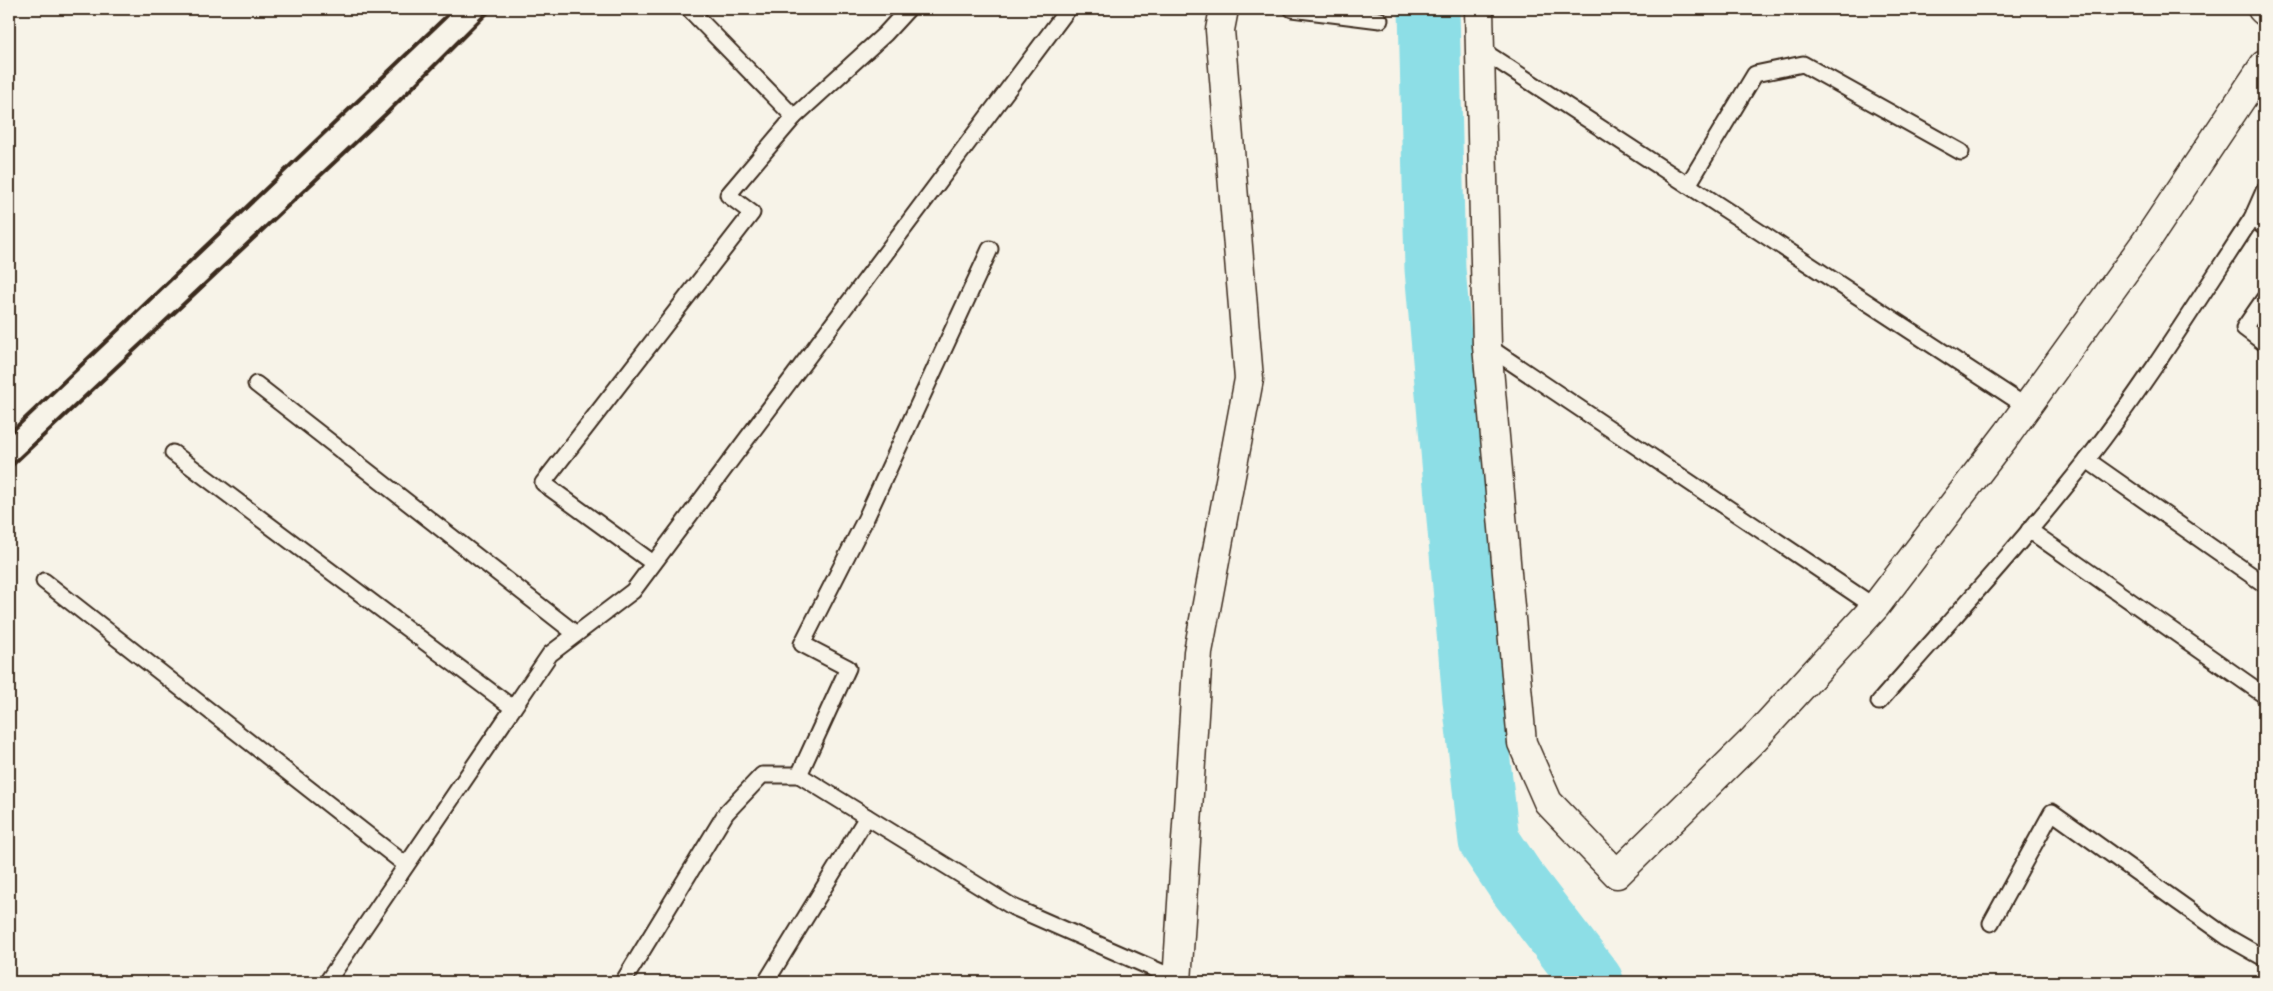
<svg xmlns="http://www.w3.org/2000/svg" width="2273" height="991" font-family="'Shantell Sans',sans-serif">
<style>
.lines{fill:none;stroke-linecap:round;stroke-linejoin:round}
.river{stroke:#8ddee6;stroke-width:61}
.service-casing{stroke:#3b2a1e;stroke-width:19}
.minor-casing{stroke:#3b2a1e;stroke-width:31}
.service{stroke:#f7f3e8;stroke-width:15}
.minor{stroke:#f7f3e8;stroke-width:28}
.rail{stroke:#3b2a1e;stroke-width:4}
</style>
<rect width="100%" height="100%" fill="#f7f3e8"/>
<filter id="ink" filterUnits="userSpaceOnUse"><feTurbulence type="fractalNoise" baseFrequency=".02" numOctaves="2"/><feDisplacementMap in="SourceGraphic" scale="10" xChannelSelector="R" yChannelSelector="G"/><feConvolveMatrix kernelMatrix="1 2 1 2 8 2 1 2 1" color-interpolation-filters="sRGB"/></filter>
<g filter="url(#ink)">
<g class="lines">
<!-- river -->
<path class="river" d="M 1429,9 L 1435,269 L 1473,700 L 1489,841 L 1517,883 L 1593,982"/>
<defs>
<g id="service">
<path d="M 689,9 L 794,117"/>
<path d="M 1292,9 L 1380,20"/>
<path d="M 1480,49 L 2027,407"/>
<path d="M 1688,185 L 1755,74 L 1803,64 L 1961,152"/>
<path d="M 2252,218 L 2264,227"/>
<path d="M 2264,299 L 2244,328 L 2264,343"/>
<path d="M 1487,346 L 1875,607"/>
<path d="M 256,384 L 576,634"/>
<path d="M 173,453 L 513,708"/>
<path d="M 2087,460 L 2264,584"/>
<path d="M 2029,530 L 2264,695"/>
<path d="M 653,563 L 543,483 L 752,213 L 728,195 L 794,117 L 885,34 L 908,9"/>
<path d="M 44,581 L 406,865"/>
<path d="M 1879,702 C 1949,622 2022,543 2087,460 C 2147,383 2198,300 2252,218 L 2264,191"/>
<path d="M 799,775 L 848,668 L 802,644 L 866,518 L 990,249"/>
<path d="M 1991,923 L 2052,812 L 2227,937 L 2264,958"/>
<path d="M 327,982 L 550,654 L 633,591 L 1068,9"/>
<path d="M 623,982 L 726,813 L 762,775 L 799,775 L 1013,907 L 1177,979"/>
<path d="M 766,982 L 867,817"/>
</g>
<g id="minor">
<path d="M 1479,9 L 1487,346 L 1522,743 L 1548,802 L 1617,874 L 1753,740 L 1875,607 L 2008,433 L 2145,243 L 2264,65"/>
<path d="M 2262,9 L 2264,11"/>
<path d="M 1177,982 L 1198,652 L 1249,379 L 1220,30 L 1224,9"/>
</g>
</defs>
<!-- service casing -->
<use href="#service" class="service-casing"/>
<!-- minor casing -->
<use href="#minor" class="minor-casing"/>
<!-- service -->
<use href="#service" class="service"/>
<!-- minor -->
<use href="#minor" class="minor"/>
<!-- rail -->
<g class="rail">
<path d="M 9,434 L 454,9"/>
<path d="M 9,468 L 388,112 L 491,9"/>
</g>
</g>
</g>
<!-- margin -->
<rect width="2273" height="991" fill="none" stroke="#f7f3e8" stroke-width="30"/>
<rect x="15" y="15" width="2243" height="961" fill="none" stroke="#3b2a1e" stroke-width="2" filter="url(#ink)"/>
</svg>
